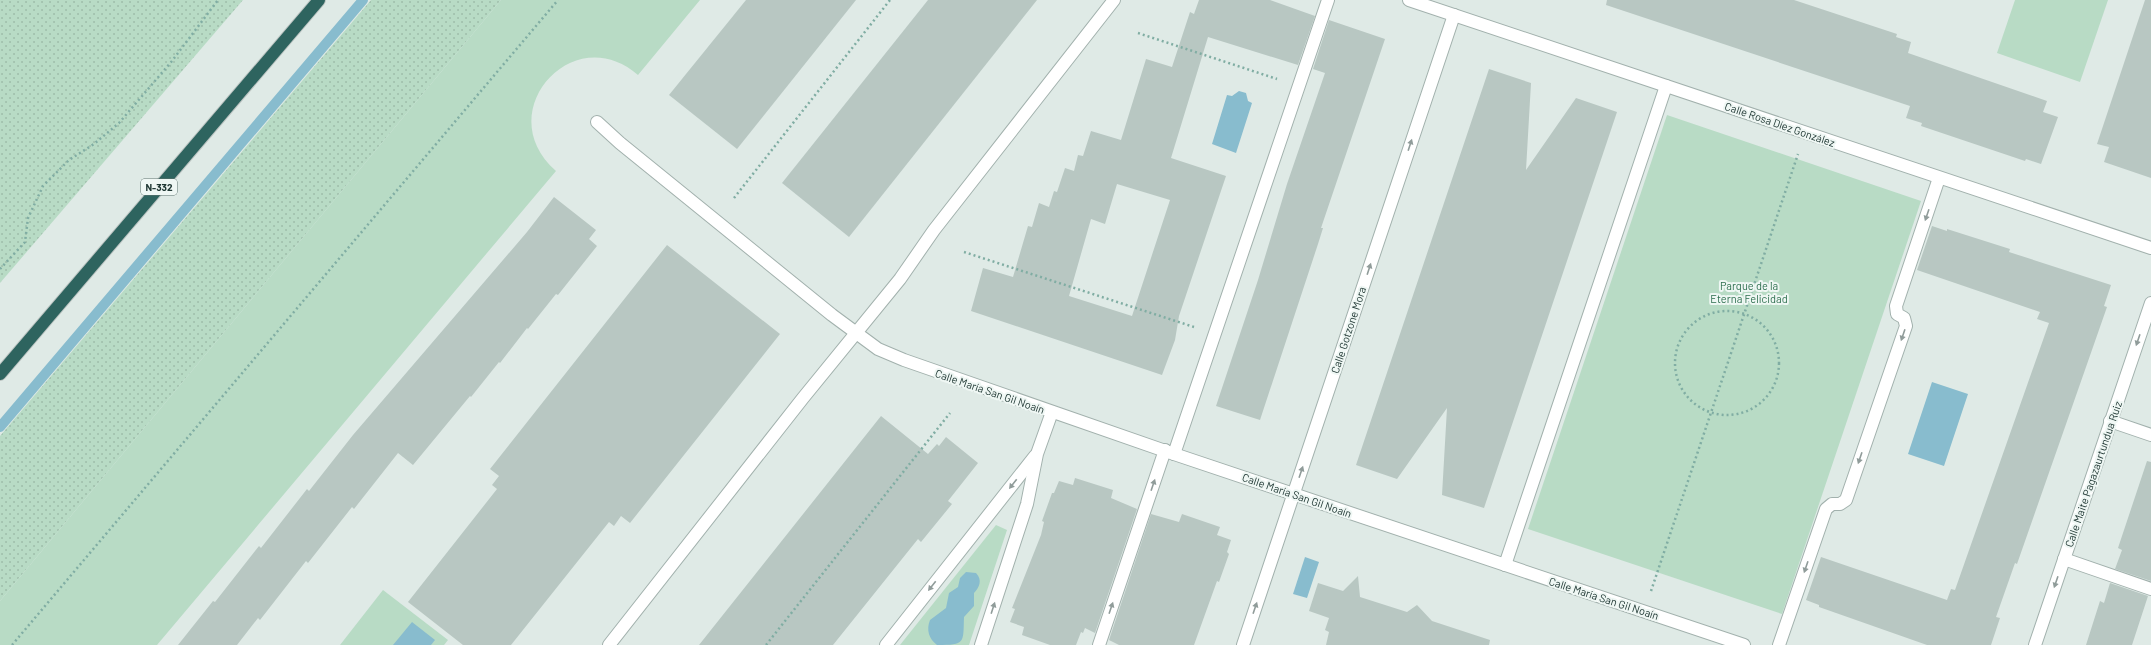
<svg xmlns="http://www.w3.org/2000/svg" width="2151" height="645" font-family="Barlow,sans-serif">
<style>
.grass{fill:url(#grass-dots)}
.park{fill:#b8dbc5}
.water{fill:#88bcce}
.lines{fill:none;stroke-linecap:round;stroke-linejoin:round}
.stream{stroke:#88bcce;stroke-width:10}
.building{fill:#b8c7c2;fill-rule:evenodd}
.minor-casing{stroke:#a2b1ad;stroke-width:14}
.highway-casing{stroke:#bcc4c2;stroke-width:14}
.path{stroke:#80ada3;stroke-width:2.5;stroke-dasharray:2 3;stroke-linecap:butt}
.minor{stroke:#fff;stroke-width:12}
.highway{stroke:#2e645f;stroke-width:12}
.oneway{fill:#909c9a}
.labels{text-anchor:middle;dominant-baseline:central;stroke-width:4;stroke-linejoin:round;paint-order:stroke}
.shield{fill:#eff7f4;stroke:#5f726e;stroke-width:1}
.shield-label{font-size:10px;font-weight:bold;fill:#213935}
.street-label{font-size:11px;fill:#213935;stroke:#eff7f4}
.park-label{font-size:11px;fill:#2c6e4d;stroke:#eff7f4}
</style>
<defs>
<pattern id="grass-dots" width="8" height="8" patternUnits="userSpaceOnUse"><rect width="8" height="8" fill="#b8dbc5"/><path d="M2 2h.1M6 6h.1" fill="none" stroke="#9ebdaa" stroke-width="1.8" stroke-linecap="round"/></pattern>
</defs>
<rect width="100%" height="100%" fill="#dfeae6"/>
<!-- grass -->
<g class="grass">
<path d="M 0,0 L 243,0 L 0,283 Z"/>
<path d="M 371,0 L 501,0 L 0,601 L 0,436 Z"/>
</g>
<!-- park -->
<g class="park">
<path d="M 501,0 L 700,0 L 638,75 C 573,18 489,113 556,171 L 157,645 L 0,645 L 0,601 Z"/>
<path d="M 2015,0 L 2108,0 L 2080,82 L 1997,53 Z"/>
<path d="M 1667,115 L 1921,201 L 1782,614 L 1528,529 Z"/>
<path d="M 996,525 L 1007,530 L 969,645 L 900,645 Z"/>
<path d="M 383,590 L 448,640 L 444,645 L 340,645 Z"/>
</g>
<!-- water -->
<g class="water">
<path d="M 1239,91 L 1246,93 L 1248,101 L 1252,103 L 1236,153 L 1212,144 L 1227,95 L 1232,96 Z"/>
<path d="M 1932,382 L 1968,394 L 1944,466 L 1908,454 Z"/>
<path d="M 1305,557 L 1319,562 L 1307,598 L 1293,594 Z"/>
<path d="M 966,572 L 976,573 C 983,580 979,588 974,593 L 974,606 L 964,617 C 963,643 966,645 937,645 C 929,639 926,630 930,620 L 946,608 L 949,593 L 958,587 L 960,578 Z"/>
<path d="M 412,622 L 435,640 L 431,645 L 393,645 Z"/>
</g>
<g class="lines">
<!-- stream -->
<path class="stream" d="M 0,427 L 363,0"/>
</g>
<!-- building -->
<g class="building">
<path d="M 746,0 L 856,0 L 737,149 L 669,95 Z"/>
<path d="M 928,0 L 1037,0 L 849,237 L 782,183 Z"/>
<path d="M 1199,0 L 1270,0 L 1315,16 L 1298,65 L 1208,37 L 1171,158 L 1226,176 L 1179,316 L 1175,340 L 1162,375 L 971,311 L 983,268 L 1013,277 L 1028,226 L 1032,227 L 1039,203 L 1049,207 L 1054,191 L 1057,192 L 1065,168 L 1074,171 L 1078,155 L 1083,156 L 1091,131 L 1121,140 L 1146,59 L 1172,67 L 1190,12 L 1194,14 ZM 1117,184 L 1170,200 L 1132,316 L 1069,296 L 1091,219 L 1105,224 Z"/>
<path d="M 1607,0 L 1794,0 L 1897,34 L 1896,37 L 1911,42 L 1908,53 L 2047,101 L 2043,112 L 2058,117 L 2041,164 L 2026,159 L 2025,161 L 1921,126 L 1922,123 L 1906,118 L 1910,106 L 1606,5 Z"/>
<path d="M 2145,0 L 2151,0 L 2151,178 L 2104,162 L 2109,147 L 2097,144 Z"/>
<path d="M 1329,20 L 1385,39 L 1321,228 L 1323,228 L 1318,244 L 1260,420 L 1216,406 L 1258,280 L 1287,184 L 1325,73 L 1313,69 Z"/>
<path d="M 1489,69 L 1531,83 L 1526,170 L 1576,98 L 1617,112 L 1484,508 L 1442,495 L 1447,408 L 1397,479 L 1356,465 Z"/>
<path d="M 554,197 L 596,230 L 589,239 L 597,246 L 558,295 L 556,294 L 528,329 L 527,328 L 500,363 L 499,362 L 471,397 L 470,396 L 413,465 L 398,453 L 354,509 L 352,507 L 308,563 L 306,561 L 260,620 L 258,618 L 237,645 L 178,645 L 213,601 L 215,602 L 259,546 L 261,548 L 307,489 L 309,491 L 353,435 L 527,232 Z"/>
<path d="M 1932,226 L 1947,231 L 1947,229 L 2010,249 L 2009,252 L 2111,285 L 2104,306 L 2107,307 L 2058,447 L 2017,564 L 2015,563 L 1996,617 L 2000,618 L 1991,645 L 1927,645 L 1819,607 L 1819,605 L 1806,600 L 1821,557 L 1947,600 L 1951,589 L 1955,590 L 2049,323 L 2037,319 L 2040,312 L 1917,270 Z"/>
<path d="M 667,245 L 780,334 L 630,523 L 621,516 L 614,526 L 609,522 L 511,645 L 463,645 L 408,602 L 497,489 L 492,485 L 499,476 L 490,469 Z"/>
<path d="M 881,416 L 928,454 L 937,444 L 939,446 L 946,437 L 978,463 L 948,501 L 952,504 L 921,542 L 918,539 L 833,645 L 699,645 Z"/>
<path d="M 2147,461 L 2151,462 L 2151,581 L 2115,569 L 2122,550 L 2118,548 Z"/>
<path d="M 1075,478 L 1113,490 L 1111,498 L 1137,509 L 1095,633 L 1085,628 L 1083,633 L 1081,632 L 1076,645 L 1050,645 L 1022,635 L 1024,627 L 1010,622 L 1015,609 L 1012,608 L 1041,535 L 1044,522 L 1042,521 L 1052,493 L 1054,493 L 1059,481 L 1073,485 Z"/>
<path d="M 1151,514 L 1179,522 L 1182,514 L 1220,527 L 1217,535 L 1231,540 L 1227,552 L 1229,554 L 1219,582 L 1217,581 L 1194,645 L 1119,645 L 1109,640 Z"/>
<path d="M 1358,576 L 1360,597 L 1407,612 L 1417,605 L 1432,621 L 1490,640 L 1489,645 L 1326,645 L 1329,632 L 1325,630 L 1329,618 L 1309,611 L 1318,583 L 1343,591 Z"/>
<path d="M 2110,583 L 2148,596 L 2132,645 L 2086,645 L 2100,601 L 2104,603 Z"/>
</g>
<g class="lines">
<defs>
<g id="minor">
<path d="M 1409,0 L 2151,248"/>
<path d="M 597,122 L 620,143 L 832,315 L 878,349 L 904,360 L 1174,454 L 1744,645"/>
<path d="M 2110,421 L 2151,435"/>
<path d="M 1174,454 L 1328,0"/>
<path d="M 2064,559 L 2151,589"/>
<path d="M 1505,565 L 1666,86"/>
<path d="M 609,645 L 803,398 L 900,279 L 934,230 L 1114,0"/>
<path d="M 886,645 L 1035,456"/>
<path d="M 981,645 L 1027,504 L 1037,454 L 1052,412"/>
<path d="M 1099,645 L 1165,450"/>
<path d="M 1243,645 L 1454,15"/>
<path d="M 1779,645 L 1826,509 L 1832,504 L 1840,504 L 1846,500 L 1906,326 L 1904,318 L 1897,314 L 1896,306 L 1939,178"/>
<path d="M 2035,645 L 2151,303"/>
</g>
<path id="highway" d="M 0,374 L 319,0"/>
</defs>
<!-- minor casing -->
<use href="#minor" class="minor-casing"/>
<!-- highway casing -->
<use href="#highway" class="highway-casing"/>
<!-- path -->
<g class="path">
<path d="M 1138,33 L 1277,79"/>
<path d="M 734,198 L 890,0"/>
<path d="M 964,252 L 1194,327"/>
<path d="M 0,269 L 25,242 L 28,218 L 43,186 L 69,160 L 94,144 L 119,123 L 172,61 L 218,0"/>
<circle cx="1727" cy="363" r="52"/>
<path d="M 1651,591 L 1798,154"/>
<path d="M 12,645 L 558,0"/>
<path d="M 766,645 L 950,413"/>
</g>
<!-- minor -->
<use href="#minor" class="minor"/>
<!-- highway -->
<use href="#highway" class="highway"/>
</g>
<!-- one-way arrows -->
<defs><path id="oneway-solid" d="M-6-.8H1V-3.2L6.5 0L1 3.2V.8H-6Z"/></defs>
<g class="oneway">
<use href="#oneway-solid" transform="translate(1410 145) rotate(-72)"/>
<use href="#oneway-solid" transform="translate(1927 215) rotate(109)"/>
<use href="#oneway-solid" transform="translate(1369 269) rotate(-72)"/>
<use href="#oneway-solid" transform="translate(1903 335) rotate(109)"/>
<use href="#oneway-solid" transform="translate(2138 340) rotate(109)"/>
<use href="#oneway-solid" transform="translate(1860 458) rotate(109)"/>
<use href="#oneway-solid" transform="translate(1301 472) rotate(-71)"/>
<use href="#oneway-solid" transform="translate(1013 484) rotate(128)"/>
<use href="#oneway-solid" transform="translate(1153 485) rotate(-71)"/>
<use href="#oneway-solid" transform="translate(1806 567) rotate(109)"/>
<use href="#oneway-solid" transform="translate(2056 582) rotate(109)"/>
<use href="#oneway-solid" transform="translate(932 586) rotate(128)"/>
<use href="#oneway-solid" transform="translate(993 608) rotate(-72)"/>
<use href="#oneway-solid" transform="translate(1111 608) rotate(-71)"/>
<use href="#oneway-solid" transform="translate(1255 608) rotate(-71)"/>
</g>
<g class="labels">
<!-- shield labels -->
<rect class="shield" x="141" y="179" width="36" height="16" rx="3"/>
<g class="shield-label">
<text x="159" y="187">N-332</text>
</g>
<!-- street labels -->
<g class="street-label">
<text transform="translate(1780 124) rotate(19)">Calle Rosa Díez González</text>
<text transform="translate(1348 330) rotate(-72)">Calle Gotzone Mora</text>
<text transform="translate(990 391) rotate(19)">Calle María San Gil Noaín</text>
<text transform="translate(2093 474) rotate(-71)">Calle Maite Pagazaurtundua Ruiz</text>
<text transform="translate(1297 495) rotate(19)">Calle María San Gil Noaín</text>
<text transform="translate(1604 598) rotate(18)">Calle María San Gil Noaín</text>
</g>
<!-- park labels -->
<g class="park-label">
<text x="1749" y="285">Parque de la<tspan x="1749" dy="13">Eterna Felicidad</tspan></text>
</g>
</g>
</svg>
